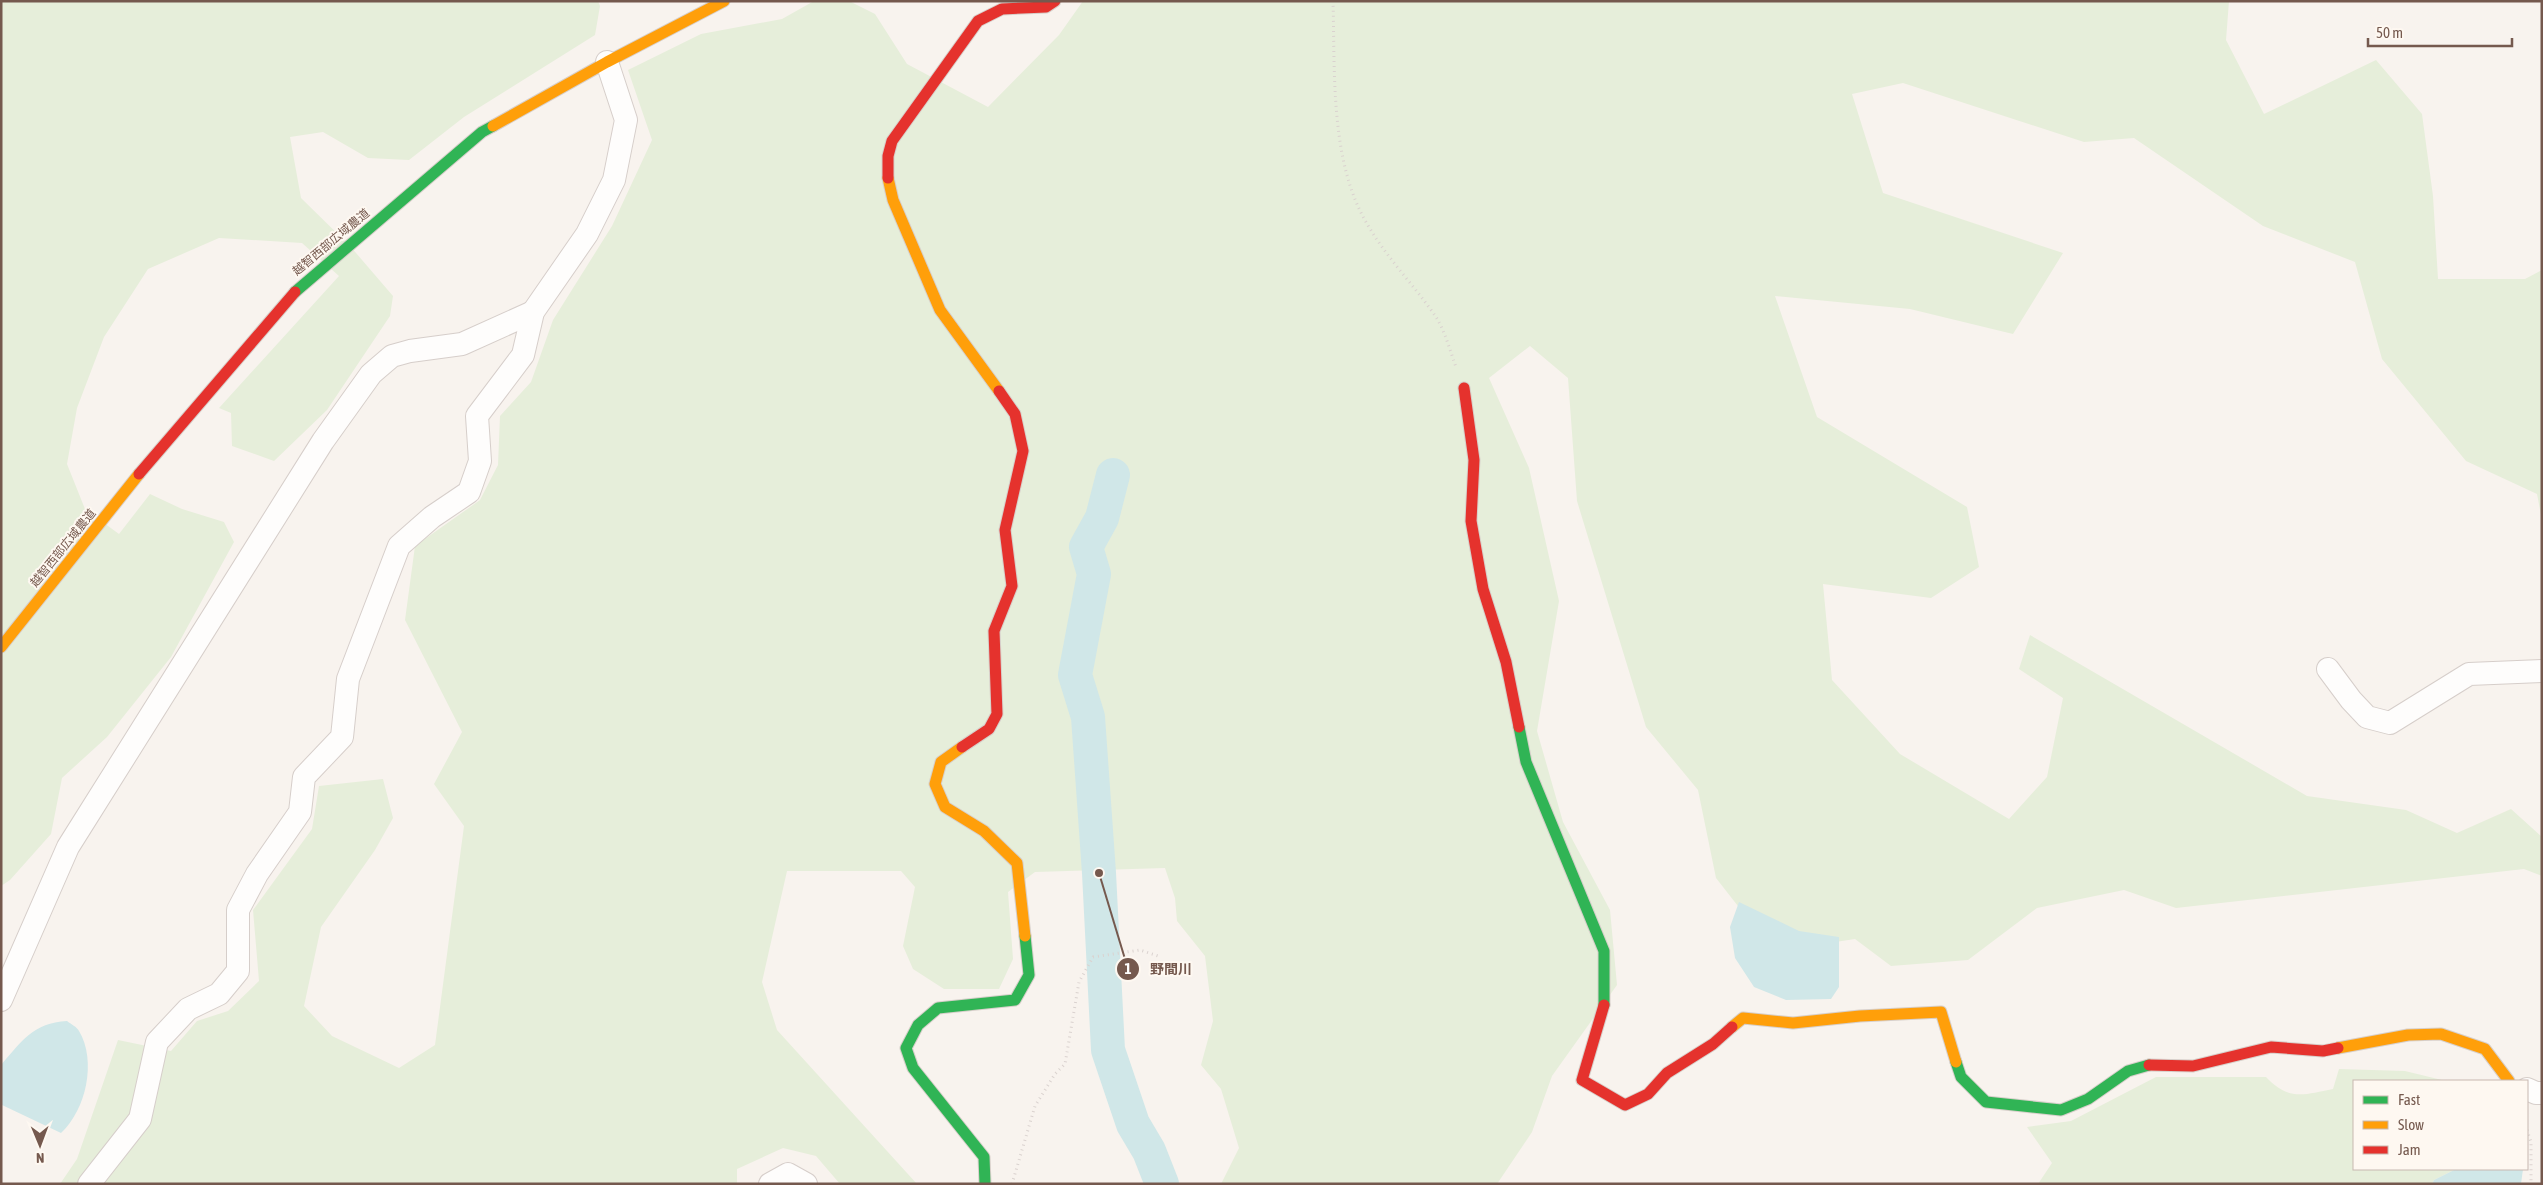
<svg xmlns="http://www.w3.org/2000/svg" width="2543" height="1185" font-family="'Asap Condensed','Noto Sans JP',sans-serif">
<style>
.green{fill:#e6eeda}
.water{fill:#d0e7e8}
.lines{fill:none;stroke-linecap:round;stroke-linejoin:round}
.river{stroke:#d0e7e8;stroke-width:34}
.street-casing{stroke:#d6ceca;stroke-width:24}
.fast-casing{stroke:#d7cfca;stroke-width:13}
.slow-casing{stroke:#d7cfca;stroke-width:13}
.jam-casing{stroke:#d7cfca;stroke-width:13}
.path{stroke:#dad2cf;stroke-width:3;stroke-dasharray:1 4;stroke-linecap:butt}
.street{stroke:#fefdfc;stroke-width:22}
.fast{stroke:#30b455;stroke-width:11}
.slow{stroke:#ff9f0a;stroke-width:11}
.jam{stroke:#e5322d;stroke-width:11}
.labels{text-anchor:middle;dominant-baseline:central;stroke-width:4;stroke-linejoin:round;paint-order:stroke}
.street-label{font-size:12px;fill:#75594e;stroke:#fef8f1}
.leader{fill:none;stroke:#75594e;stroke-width:2}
.callout-dot{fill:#75594e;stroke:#fef8f1;stroke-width:2}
.mark-label{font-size:15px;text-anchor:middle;font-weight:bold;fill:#fff}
.callout-label{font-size:14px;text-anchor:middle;font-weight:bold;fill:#75594e;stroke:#fef8f1;stroke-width:4;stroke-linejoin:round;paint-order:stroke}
</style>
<rect width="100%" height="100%" fill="#f8f3ee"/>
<!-- green -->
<g class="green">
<path d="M 1,1 L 598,1 L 600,6 L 595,35 L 464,117 L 409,160 L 368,158 L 323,132 L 290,137 L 301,198 L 350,246 L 393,296 L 390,316 L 327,410 L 274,461 L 232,446 L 231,413 L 219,408 L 339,276 L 302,243 L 219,238 L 148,269 L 104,337 L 77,408 L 67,464 L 85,509 L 119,534 L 150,494 L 182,509 L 224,522 L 234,542 L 171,657 L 107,737 L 62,778 L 51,834 L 10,880 L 1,886 Z"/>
<path d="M 814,1 L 849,1 L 875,14 L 907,64 L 988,107 L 1059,35 L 1083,1 L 2229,1 L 2226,40 L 2264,114 L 2376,60 L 2422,114 L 2433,196 L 2438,279 L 2525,279 L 2542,270 L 2542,520 L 2537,494 L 2466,461 L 2382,359 L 2355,262 L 2263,226 L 2134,138 L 2084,142 L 1903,83 L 1852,94 L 1883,193 L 2063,253 L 2013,334 L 1910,309 L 1775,296 L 1817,417 L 1967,507 L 1979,567 L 1931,598 L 1823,584 L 1832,680 L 1900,754 L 2009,819 L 2047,777 L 2063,698 L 2019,669 L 2030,635 L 2307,796 L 2406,810 L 2457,833 L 2511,809 L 2542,837 L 2542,876 L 2524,869 L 2176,908 L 2124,890 L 2037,908 L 1968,960 L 1891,966 L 1855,939 L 1822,944 L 1752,924 L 1716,878 L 1698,790 L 1646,727 L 1577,501 L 1568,378 L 1530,346 L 1489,378 L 1529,468 L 1559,601 L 1537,731 L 1563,822 L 1610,910 L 1617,985 L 1552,1076 L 1532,1132 L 1497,1184 L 1221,1184 L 1239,1148 L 1221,1089 L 1201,1065 L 1213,1021 L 1205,956 L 1177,921 L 1175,898 L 1165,868 L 1035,872 L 1008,892 L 1013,959 L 999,989 L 944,989 L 913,969 L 903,946 L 915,887 L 901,871 L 787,871 L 762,982 L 777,1030 L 917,1184 L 840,1184 L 816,1156 L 783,1148 L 737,1169 L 737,1184 L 60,1184 L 77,1159 L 118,1040 L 171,1051 L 197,1021 L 228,1011 L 259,981 L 253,910 L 312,829 L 319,786 L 383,779 L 393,818 L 375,850 L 321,927 L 304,1006 L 332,1036 L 399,1068 L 435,1045 L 464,826 L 434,784 L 462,732 L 405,620 L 415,546 L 480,500 L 498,465 L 500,416 L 531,382 L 553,320 L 612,226 L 652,140 L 628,70 L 701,34 L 782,19 Z"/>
<path d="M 2339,1069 L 2405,1071 L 2446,1081 L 2354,1081 L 2354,1169 L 2456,1169 L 2434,1180 L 2432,1184 L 2038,1184 L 2052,1163 L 2027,1127 L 2071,1121 L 2156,1077 L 2266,1077 C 2289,1101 2303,1095 2333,1089 Z"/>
</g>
<!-- water -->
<g class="water">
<path d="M 1739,902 L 1799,931 L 1839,937 L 1839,987 L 1831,999 L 1786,1000 L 1754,987 L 1735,958 L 1730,927 Z"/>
<path d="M 67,1021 C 71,1024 77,1027 79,1031 C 97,1061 86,1110 61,1133 L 2,1105 L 1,1065 C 22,1041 33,1023 67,1021 Z"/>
<path d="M 2456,1169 L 2523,1169 L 2521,1184 L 2432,1184 L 2434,1180 Z"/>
</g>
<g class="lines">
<!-- river -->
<path class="river" d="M 1113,475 L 1102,518 L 1086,547 L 1094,574 L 1075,675 L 1088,717 L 1099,873 L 1108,1050 L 1133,1124 L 1149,1151 L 1162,1184"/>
<defs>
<g id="street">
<path d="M 2328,669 L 2351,700 L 2367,717 L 2390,723 L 2469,674 L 2542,671"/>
<path d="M 1,1000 L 68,847 L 323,441 L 371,374 L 392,356 L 410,351 L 462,344 L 533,312"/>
<path d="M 2527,1089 L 2536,1093 L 2542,1093"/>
<path d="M 89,1184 L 140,1119 L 157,1042 L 188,1009 L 219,994 L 238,971 L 238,910 L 257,874 L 300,812 L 304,777 L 342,737 L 348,679 L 399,546 L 432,517 L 469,492 L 480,461 L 477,416 L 523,355 L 533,312 L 587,234 L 614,180 L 626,120 L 607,62"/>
<path d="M 770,1184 L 788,1174 L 806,1184"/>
</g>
<g id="fast">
<path d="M 295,292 L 482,132 L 493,126"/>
<path d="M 1519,727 L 1526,762 L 1604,951 L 1604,1005"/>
<path d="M 1956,1062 L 1961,1077 L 1986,1102 L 2061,1110 L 2088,1099 L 2128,1071 L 2149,1065"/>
<path d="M 985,1184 L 984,1157 L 913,1068 L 906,1048 L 918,1025 L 938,1008 L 1015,1000 L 1029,975 L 1025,936"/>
</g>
<g id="slow">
<path d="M 493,126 L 607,62 L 724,1"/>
<path d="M 888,178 L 893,200 L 940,310 L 999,391"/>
<path d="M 1,647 L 139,474"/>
<path d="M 962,747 L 941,762 L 935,784 L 945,807 L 984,831 L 1017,863 L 1025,936"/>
<path d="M 1732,1027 L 1743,1018 L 1793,1023 L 1860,1016 L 1941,1012 L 1956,1062"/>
<path d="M 2338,1048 L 2408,1035 L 2441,1034 L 2485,1049 L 2509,1081"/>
</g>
<g id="jam">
<path d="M 888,178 L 888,156 L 892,141 L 978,21 L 1002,9 L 1046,7 L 1055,1"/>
<path d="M 1464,388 L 1474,460 L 1471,521 L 1483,589 L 1506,662 L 1519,727"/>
<path d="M 139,474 L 295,292"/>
<path d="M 962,747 L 989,729 L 997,714 L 994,631 L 1012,586 L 1005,530 L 1023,451 L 1015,414 L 999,391"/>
<path d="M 1604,1005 L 1582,1080 L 1625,1105 L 1648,1094 L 1667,1073 L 1713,1044 L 1732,1027"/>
<path d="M 2149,1065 L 2193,1066 L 2271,1047 L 2323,1051 L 2338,1048"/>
</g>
</defs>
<!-- street casing -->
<use href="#street" class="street-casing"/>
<!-- fast casing -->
<use href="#fast" class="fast-casing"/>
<!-- slow casing -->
<use href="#slow" class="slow-casing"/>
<!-- jam casing -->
<use href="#jam" class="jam-casing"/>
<!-- path -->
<g class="path">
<path d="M 1333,1 C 1335,71 1330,160 1366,222 C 1385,256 1414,285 1436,317 C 1445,331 1450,351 1456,367"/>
<path d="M 2527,1130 L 2531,1142 L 2531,1184"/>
<path d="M 1012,1184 L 1035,1106 L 1055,1074 L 1065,1064 L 1079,982 L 1093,957 L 1140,950 L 1158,956"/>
</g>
<!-- street -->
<use href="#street" class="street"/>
<!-- fast -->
<use href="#fast" class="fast"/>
<!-- slow -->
<use href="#slow" class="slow"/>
<!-- jam -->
<use href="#jam" class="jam"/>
</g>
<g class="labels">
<!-- street labels -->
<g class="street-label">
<text transform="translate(331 242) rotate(-40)">越智西部広域農道</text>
<text transform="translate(63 548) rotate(-51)">越智西部広域農道</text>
</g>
</g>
<!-- callouts -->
<path class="leader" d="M1099 873L1128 969"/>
<g class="callout-dot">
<circle cx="1099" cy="873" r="5"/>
<circle cx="1128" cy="969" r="12"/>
</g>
<g class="mark-label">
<text x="1128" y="974">1</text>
</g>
<g class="callout-label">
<text x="1171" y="974">野間川</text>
</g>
<!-- border -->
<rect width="2543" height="1185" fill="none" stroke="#75594e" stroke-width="5"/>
<!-- legend -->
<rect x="2353" y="1080" width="175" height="90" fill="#fef8f1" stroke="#c7b8b0"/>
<rect x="2363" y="1096" width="25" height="8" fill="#30b455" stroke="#c7b8b0"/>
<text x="2398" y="1105" font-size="15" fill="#75594e">Fast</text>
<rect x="2363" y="1121" width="25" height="8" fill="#ff9f0a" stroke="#c7b8b0"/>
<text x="2398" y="1130" font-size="15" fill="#75594e">Slow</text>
<rect x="2363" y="1146" width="25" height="8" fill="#e5322d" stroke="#c7b8b0"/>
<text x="2398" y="1155" font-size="15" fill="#75594e">Jam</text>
<!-- north arrow -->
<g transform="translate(40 1145) rotate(179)" stroke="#fef8f1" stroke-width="4" paint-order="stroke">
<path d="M0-4L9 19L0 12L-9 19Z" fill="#75594e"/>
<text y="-8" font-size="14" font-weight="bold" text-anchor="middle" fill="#75594e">N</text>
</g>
<!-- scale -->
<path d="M2368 38v8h144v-8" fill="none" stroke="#75594e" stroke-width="2.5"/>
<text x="2376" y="38" font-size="15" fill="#75594e" stroke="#fef8f1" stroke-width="4" paint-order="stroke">50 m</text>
</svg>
